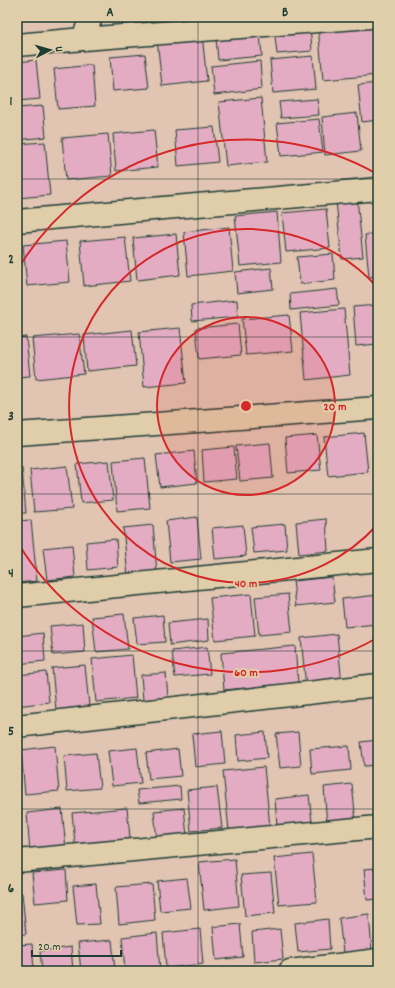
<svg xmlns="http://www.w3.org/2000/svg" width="395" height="988" font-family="Dekko,sans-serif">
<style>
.building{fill:#e3acc2;stroke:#1f3d34}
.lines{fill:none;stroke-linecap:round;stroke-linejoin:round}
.minor-casing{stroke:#1f3d34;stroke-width:25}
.minor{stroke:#e0ceab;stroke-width:22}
.grid{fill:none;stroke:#1f3d34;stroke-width:1;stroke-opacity:0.55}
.ring{fill:none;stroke:#d62828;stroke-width:2}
.centre{fill:#d62828;stroke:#e0ceab;stroke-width:2}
.ring-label{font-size:12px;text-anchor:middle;font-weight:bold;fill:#d62828;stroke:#e0ceab;stroke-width:4;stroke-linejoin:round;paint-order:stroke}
.neatline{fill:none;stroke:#1f3d34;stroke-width:1.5}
.grid-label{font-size:13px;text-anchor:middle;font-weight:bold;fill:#1f3d34}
</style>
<rect width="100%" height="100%" fill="#e1c4b2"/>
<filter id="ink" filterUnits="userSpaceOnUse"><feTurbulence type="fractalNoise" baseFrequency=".025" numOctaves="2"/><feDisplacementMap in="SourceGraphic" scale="8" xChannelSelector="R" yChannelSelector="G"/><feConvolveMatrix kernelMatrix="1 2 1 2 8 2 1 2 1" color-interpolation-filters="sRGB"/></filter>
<g filter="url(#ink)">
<!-- building -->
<g class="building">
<path d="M 378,21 L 378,75 L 323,80 L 318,27 Z"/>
<path d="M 310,24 L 312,51 L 277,54 L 274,27 Z"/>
<path d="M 260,33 L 262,56 L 218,60 L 216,38 Z"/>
<path d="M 202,35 L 207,81 L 162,86 L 157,39 Z"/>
<path d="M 145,54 L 149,88 L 113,91 L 110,57 Z"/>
<path d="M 313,56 L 316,89 L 273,93 L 270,60 Z"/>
<path d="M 36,60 L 40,99 L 17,101 L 17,62 Z"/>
<path d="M 260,61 L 262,89 L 214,95 L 211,66 Z"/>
<path d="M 92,65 L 95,106 L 58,109 L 54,69 Z"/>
<path d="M 378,83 L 378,120 L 362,122 L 358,85 Z"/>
<path d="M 261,98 L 267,162 L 226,166 L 219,102 Z"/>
<path d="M 317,99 L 319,115 L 281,118 L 279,102 Z"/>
<path d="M 43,106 L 46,137 L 17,140 L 17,108 Z"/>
<path d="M 357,113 L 361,151 L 325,155 L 322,117 Z"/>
<path d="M 319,119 L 323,152 L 281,156 L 277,123 Z"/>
<path d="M 214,127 L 218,162 L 178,166 L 175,130 Z"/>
<path d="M 154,130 L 158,167 L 116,171 L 113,134 Z"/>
<path d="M 108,134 L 112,176 L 66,180 L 62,138 Z"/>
<path d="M 45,142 L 50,195 L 18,198 L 17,144 Z"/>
<path d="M 357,198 L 363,257 L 342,259 L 336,201 Z"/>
<path d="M 326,209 L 330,248 L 286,252 L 282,213 Z"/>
<path d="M 277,212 L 281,262 L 240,266 L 235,216 Z"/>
<path d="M 229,227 L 233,271 L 188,276 L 184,232 Z"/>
<path d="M 176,234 L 180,275 L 137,280 L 133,238 Z"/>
<path d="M 378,234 L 378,276 L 369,277 L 365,235 Z"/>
<path d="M 125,237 L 130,281 L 84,286 L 80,241 Z"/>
<path d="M 66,241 L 70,282 L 27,286 L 23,245 Z"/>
<path d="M 333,254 L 335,280 L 300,284 L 297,257 Z"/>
<path d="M 271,268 L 273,289 L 237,293 L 235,272 Z"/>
<path d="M 337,289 L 339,305 L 291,310 L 290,294 Z"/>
<path d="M 237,300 L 238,317 L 192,321 L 191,305 Z"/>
<path d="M 378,305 L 378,344 L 356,346 L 353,307 Z"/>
<path d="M 344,309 L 350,375 L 306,380 L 300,313 Z"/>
<path d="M 289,315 L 293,351 L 246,355 L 242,319 Z"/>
<path d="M 238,324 L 241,355 L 199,359 L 196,328 Z"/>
<path d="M 180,328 L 186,383 L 144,387 L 139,332 Z"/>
<path d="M 132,330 L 136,366 L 87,371 L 84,335 Z"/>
<path d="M 79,334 L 84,374 L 36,379 L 32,338 Z"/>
<path d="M 26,337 L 30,376 L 17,377 L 17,338 Z"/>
<path d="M 364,433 L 368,472 L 328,476 L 324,437 Z"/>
<path d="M 317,435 L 321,470 L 288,473 L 285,438 Z"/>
<path d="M 270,443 L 273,478 L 240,481 L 236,446 Z"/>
<path d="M 234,447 L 237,479 L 204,482 L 202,450 Z"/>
<path d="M 194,451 L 197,483 L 160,487 L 156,455 Z"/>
<path d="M 145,458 L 150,508 L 117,511 L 113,461 Z"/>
<path d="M 109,461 L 113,500 L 81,503 L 77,464 Z"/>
<path d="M 67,466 L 72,509 L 34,512 L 30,470 Z"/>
<path d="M 17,468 L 22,468 L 26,513 L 17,513 Z"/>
<path d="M 197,517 L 201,559 L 170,562 L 166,521 Z"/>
<path d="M 326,519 L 328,551 L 299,554 L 296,522 Z"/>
<path d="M 31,520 L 37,581 L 17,583 L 17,521 Z"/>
<path d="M 285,524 L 287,550 L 254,553 L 251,527 Z"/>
<path d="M 153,525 L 157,573 L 128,576 L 123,528 Z"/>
<path d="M 243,525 L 246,556 L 215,559 L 212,528 Z"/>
<path d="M 116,539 L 118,567 L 88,570 L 86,542 Z"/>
<path d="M 72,545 L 75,577 L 47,580 L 43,548 Z"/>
<path d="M 332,577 L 335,602 L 296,606 L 293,581 Z"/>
<path d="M 251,594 L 255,636 L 215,640 L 210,598 Z"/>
<path d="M 288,594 L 292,632 L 259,635 L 255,597 Z"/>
<path d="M 378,595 L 378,624 L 345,627 L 342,599 Z"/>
<path d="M 124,614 L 128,649 L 96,652 L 92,617 Z"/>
<path d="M 163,615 L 165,642 L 137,644 L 134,618 Z"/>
<path d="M 208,619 L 209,640 L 170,645 L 168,623 Z"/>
<path d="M 83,623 L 85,652 L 53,655 L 50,626 Z"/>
<path d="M 43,633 L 45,661 L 17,664 L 17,636 Z"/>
<path d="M 337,634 L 342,684 L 306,687 L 301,638 Z"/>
<path d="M 295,646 L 298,683 L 224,690 L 221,653 Z"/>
<path d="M 207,647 L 210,674 L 175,677 L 172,651 Z"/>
<path d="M 132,655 L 136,698 L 96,702 L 92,659 Z"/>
<path d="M 85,665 L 89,706 L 56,710 L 52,668 Z"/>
<path d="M 46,672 L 49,702 L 17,706 L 17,675 Z"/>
<path d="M 166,673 L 168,698 L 143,700 L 141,675 Z"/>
<path d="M 222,731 L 225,764 L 195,767 L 192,734 Z"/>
<path d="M 265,732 L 267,758 L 238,761 L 236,735 Z"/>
<path d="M 298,732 L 301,766 L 280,768 L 276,734 Z"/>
<path d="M 378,740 L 378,765 L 364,766 L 361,742 Z"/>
<path d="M 55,746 L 59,791 L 25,794 L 21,750 Z"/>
<path d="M 349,746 L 351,770 L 312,774 L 310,749 Z"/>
<path d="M 137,748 L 141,783 L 112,786 L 108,751 Z"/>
<path d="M 178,749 L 181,776 L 149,779 L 146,753 Z"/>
<path d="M 96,753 L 100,788 L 67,791 L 64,756 Z"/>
<path d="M 264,767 L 270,827 L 229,831 L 223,771 Z"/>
<path d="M 374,776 L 378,776 L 378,812 Z"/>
<path d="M 352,784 L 356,822 L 327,825 L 324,787 Z"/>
<path d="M 180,786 L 181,799 L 139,803 L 137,790 Z"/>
<path d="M 217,787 L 222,828 L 191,831 L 187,790 Z"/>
<path d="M 309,795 L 312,822 L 277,826 L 275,799 Z"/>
<path d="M 127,808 L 131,847 L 76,853 L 72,813 Z"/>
<path d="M 184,808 L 187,836 L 157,840 L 154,811 Z"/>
<path d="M 62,809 L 66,849 L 30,853 L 27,813 Z"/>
<path d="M 312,854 L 317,902 L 279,905 L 274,858 Z"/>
<path d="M 235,859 L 239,906 L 204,910 L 199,862 Z"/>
<path d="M 378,868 L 378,899 L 367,900 L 364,869 Z"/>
<path d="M 66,870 L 68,900 L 35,903 L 32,873 Z"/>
<path d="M 271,873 L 275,913 L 245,916 L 241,875 Z"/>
<path d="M 187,878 L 191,908 L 160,911 L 157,881 Z"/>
<path d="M 96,884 L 100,924 L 77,925 L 73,886 Z"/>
<path d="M 152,884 L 155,920 L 119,924 L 116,887 Z"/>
<path d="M 17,893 L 22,893 L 26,934 L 17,935 Z"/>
<path d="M 369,914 L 372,951 L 343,953 L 339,918 Z"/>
<path d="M 328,919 L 330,949 L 298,952 L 295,923 Z"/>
<path d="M 240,924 L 243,957 L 216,960 L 213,927 Z"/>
<path d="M 200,929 L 203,964 L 166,968 L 163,933 Z"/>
<path d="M 280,929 L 283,959 L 254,962 L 252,932 Z"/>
<path d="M 157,933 L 160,971 L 125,971 L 122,937 Z"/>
<path d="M 112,940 L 115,971 L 81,971 L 78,943 Z"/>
<path d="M 32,944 L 34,971 L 17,971 L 17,945 Z"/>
<path d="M 71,947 L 73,971 L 42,971 L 40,951 Z"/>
</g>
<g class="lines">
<defs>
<g id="minor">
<path d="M 83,39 L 370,17"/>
<path d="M 17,45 L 83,39 L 91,17"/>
<path d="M 17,221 L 378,189"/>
<path d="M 17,434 L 378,408"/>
<path d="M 17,596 L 378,560"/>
<path d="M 17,726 L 378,685"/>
<path d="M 17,861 L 378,827"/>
<path d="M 290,971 L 378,960"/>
</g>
</defs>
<!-- minor casing -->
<use href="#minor" class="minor-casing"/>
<!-- minor -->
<use href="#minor" class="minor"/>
</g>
</g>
<!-- grid -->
<path class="grid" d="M 198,17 L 198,971M 17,179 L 378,179M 17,337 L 378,337M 17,494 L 378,494M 17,651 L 378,651M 17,809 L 378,809"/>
<!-- distance rings -->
<circle cx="246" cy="406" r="89" fill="#d62828" fill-opacity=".12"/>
<g class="ring">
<circle cx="246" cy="406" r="89"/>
<path d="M378 524A177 177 0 1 1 378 288"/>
<path d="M377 638A266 266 0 0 1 18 543M18 269A266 266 0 0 1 377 174"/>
</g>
<circle cx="246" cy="406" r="6" class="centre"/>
<g class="ring-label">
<text x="335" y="410">20 m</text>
<text x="246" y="587">40 m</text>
<text x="246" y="676">60 m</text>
</g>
<!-- margin -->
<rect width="395" height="988" fill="none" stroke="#e0ceab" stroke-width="44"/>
<!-- north arrow -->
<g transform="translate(50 50) rotate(84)" stroke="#e0ceab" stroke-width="3" paint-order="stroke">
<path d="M0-3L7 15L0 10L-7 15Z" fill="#1f3d34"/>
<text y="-6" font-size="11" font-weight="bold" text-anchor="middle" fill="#1f3d34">U</text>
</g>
<!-- scale -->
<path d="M32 950v6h89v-6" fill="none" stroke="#1f3d34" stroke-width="2"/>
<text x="38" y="950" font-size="12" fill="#1f3d34" stroke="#e0ceab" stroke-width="3" paint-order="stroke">20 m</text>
<rect x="22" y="22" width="351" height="944" class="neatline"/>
<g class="grid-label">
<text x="110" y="16">A</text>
<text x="285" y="16">B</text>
<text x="11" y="105">1</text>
<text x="11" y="263">2</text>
<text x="11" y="420">3</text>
<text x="11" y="577">4</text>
<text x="11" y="735">5</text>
<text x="11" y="892">6</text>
</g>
</svg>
